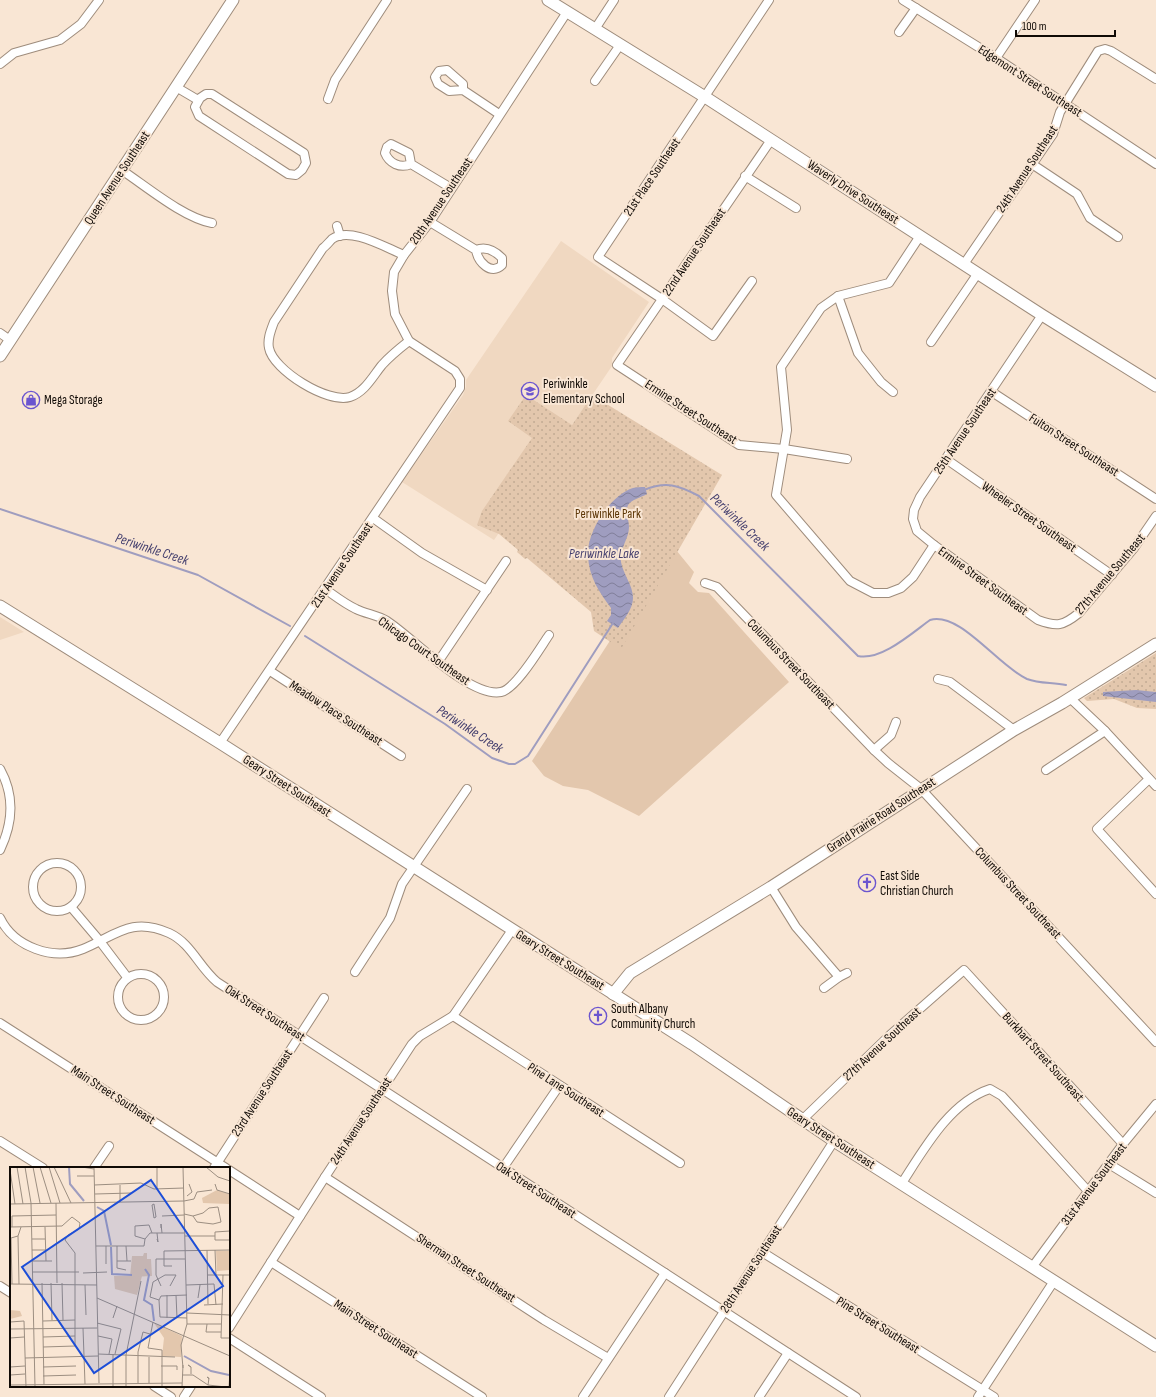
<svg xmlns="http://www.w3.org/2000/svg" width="1156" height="1397" font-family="'Sofia Sans Condensed',sans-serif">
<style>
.built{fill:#f0d8c1}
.grass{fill:#e3c7ad}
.park{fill:url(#park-dots)}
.water{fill:url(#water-waves)}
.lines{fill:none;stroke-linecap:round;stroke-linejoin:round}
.stream{stroke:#9f9dbf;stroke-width:2}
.minor-casing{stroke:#9e8c7c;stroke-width:10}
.major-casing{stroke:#9e8c7c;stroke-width:13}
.minor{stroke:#fff;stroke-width:8}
.major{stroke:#fff;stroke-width:11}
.labels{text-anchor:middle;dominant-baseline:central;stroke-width:4;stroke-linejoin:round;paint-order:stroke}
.street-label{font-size:13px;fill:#100a05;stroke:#f9e6d4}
.poi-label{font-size:13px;fill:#100a05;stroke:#f9e6d4;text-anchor:start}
.park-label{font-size:13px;fill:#5c3606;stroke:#f9e6d4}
.water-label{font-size:14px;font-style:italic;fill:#443f6e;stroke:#f9e6d4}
.inset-river{fill:none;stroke:#9f9dbf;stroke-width:2}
.inset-road{fill:none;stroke:#9c8e81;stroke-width:1}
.view{fill:#1d4ed8;fill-opacity:0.15;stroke:#1d4ed8;stroke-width:2}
.inset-edge{fill:none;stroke:#100a05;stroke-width:2}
</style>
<defs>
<pattern id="park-dots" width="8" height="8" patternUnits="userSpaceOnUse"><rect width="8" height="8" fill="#e3c7ad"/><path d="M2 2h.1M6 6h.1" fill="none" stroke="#c2aa93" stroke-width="1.8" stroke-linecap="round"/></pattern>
<pattern id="water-waves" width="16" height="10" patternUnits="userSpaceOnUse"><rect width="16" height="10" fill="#9f9dbf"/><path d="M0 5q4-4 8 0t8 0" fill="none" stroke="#807e99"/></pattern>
</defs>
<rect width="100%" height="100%" fill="#f9e6d4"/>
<!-- built -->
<g class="built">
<path d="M 561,241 L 649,302 L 612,358 L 612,366 L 494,540 L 402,482 L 463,395 L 466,387 L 466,380 Z"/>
<path d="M 0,617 L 24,632 L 0,640 Z"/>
</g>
<!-- grass -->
<path class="grass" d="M 672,545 L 694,572 L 689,583 L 698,592 L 709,593 L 789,682 L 639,816 L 588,790 L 563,786 L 544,776 L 532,761 Z"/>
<!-- park -->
<g class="park">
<path d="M 526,395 L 572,425 L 592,395 L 722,475 L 621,649 L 594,631 L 591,612 L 527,558 L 525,559 L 517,552 L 518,550 L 499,534 L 477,525 L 482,511 L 532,438 L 508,421 Z"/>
<path d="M 1156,653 L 1156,709 L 1137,708 L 1114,699 L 1087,701 L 1084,698 Z"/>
</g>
<!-- water -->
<g class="water">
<path d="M 645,487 L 647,494 C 642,497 631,500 628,505 C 625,511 629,520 629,527 C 629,539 619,549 621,562 C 623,574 633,585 633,598 C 633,609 624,619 618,628 L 607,621 L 611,615 L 611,608 C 599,592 589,577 588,556 C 586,533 610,495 633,488 C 636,487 641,487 645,487 Z"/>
<path d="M 1136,690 L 1156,692 L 1156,702 L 1103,696 L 1103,692 Z"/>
</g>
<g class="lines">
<!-- stream -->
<g class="stream">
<path d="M 644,490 C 666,481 678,485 699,496 L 858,656 C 881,661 912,633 930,620 C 960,611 998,666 1027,679 C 1040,684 1053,682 1066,685"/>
<path d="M 0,509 L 198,575 L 290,626"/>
<path d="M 305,636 L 445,724 L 492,758 L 509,764 L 515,764 L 528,756 L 613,623"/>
</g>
<defs>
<g id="minor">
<path d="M 903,0 L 996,58 L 1156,164"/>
<path d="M 595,29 L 614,0"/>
<path d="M 899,32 L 916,8"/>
<path d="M 996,58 L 1035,0"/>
<path d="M 0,64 L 14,53 L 60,40 L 81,24 L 99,0"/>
<path d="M 595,81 L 620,45"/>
<path d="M 176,87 L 198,100"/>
<path d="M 463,90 L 463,84 L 447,70 L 439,71 L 435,77 L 438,84 L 449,91 L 463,90 L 499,114"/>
<path d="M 206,94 L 212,94 L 304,153 L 306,163 L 302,170 L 296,175 L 288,174 L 199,116 L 195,107 L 200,98 Z"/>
<path d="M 328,99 L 335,80 L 387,0"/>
<path d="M 771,140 L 617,365 L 739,445 L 784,449 L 847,459"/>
<path d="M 411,164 L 409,153 L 391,144 L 387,147 L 385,153 C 389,163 400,169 411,164 L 451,188"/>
<path d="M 1032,164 L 1077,194 L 1090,218 L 1118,237"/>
<path d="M 123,171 C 147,187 184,218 212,223"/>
<path d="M 745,176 L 796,208"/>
<path d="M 430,222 L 476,250 C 478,262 491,276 502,265 L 502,258 C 495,251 486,246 476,250"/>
<path d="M 337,226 L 340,236"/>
<path d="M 920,236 L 889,283 L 838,296 L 821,308 L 781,367 L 787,430 L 776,495 L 850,581 L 873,593 L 888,593 L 901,588 L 913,577 L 934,545"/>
<path d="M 404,255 C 386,248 350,226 332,239 C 329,242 326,246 323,248 L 274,322 C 271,330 267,339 269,348 C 273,370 328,404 350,397 C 365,392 373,376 382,365 C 390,356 400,348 409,341"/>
<path d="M 964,264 L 1053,134 L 1060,112 L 1098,51 L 1105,49 L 1111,51 L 1156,79"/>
<path d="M 752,281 L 713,336 L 662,299 L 598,257 L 769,0"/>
<path d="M 838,296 L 858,353 L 881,382 L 893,392"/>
<path d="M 1042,315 L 920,497 L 914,510 L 913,519 L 917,531 L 934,545 L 1038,620 C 1057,627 1063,626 1079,613 L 1134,548 L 1156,516"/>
<path d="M 0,333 L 10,340"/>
<path d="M 931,342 L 978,273"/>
<path d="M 992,392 L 1156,499"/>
<path d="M 946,459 L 1112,575"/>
<path d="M 373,518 L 422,553 L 487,590"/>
<path d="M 705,583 L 717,587 L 874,750 L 888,763 L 921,789 L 1156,1042"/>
<path d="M 325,589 C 335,596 345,604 356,609 C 366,614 378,615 387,621 C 413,638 470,698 501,692 C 516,689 540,648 549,635"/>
<path d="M 438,662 L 506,561"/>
<path d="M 270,671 L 401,756"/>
<path d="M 938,679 L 950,682 L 1014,730"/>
<path d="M 1070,698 L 1105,731 L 1156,786"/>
<path d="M 220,743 L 460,388 L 460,379 L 455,371 L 409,341 L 395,314 L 392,291 L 394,272 L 404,255 L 430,222 L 567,12"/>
<path d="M 874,750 L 891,735 L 896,722"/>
<path d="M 0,769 C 15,796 13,823 0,850"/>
<path d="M 1046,770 L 1105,731"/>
<path d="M 1149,779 L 1097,829 L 1156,894"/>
<circle cx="57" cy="887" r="24"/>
<path d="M 771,887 L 796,927 L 839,977"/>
<path d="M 71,907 L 99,940 L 127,977"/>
<path d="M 0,918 C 14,947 53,961 83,949 C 115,936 131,916 169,933 C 191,943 199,967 217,982 L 856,1397"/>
<path d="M 355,972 L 390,918 L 402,884 L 467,789"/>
<circle cx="141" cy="997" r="23"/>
<path d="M 824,988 L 839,977 L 847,973"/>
<path d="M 453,1016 L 680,1163"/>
<path d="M 0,1023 L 226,1168"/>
<path d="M 802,1120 L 890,1035 L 964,970 L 1123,1144"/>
<path d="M 0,1141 L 43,1168"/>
<path d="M 1109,1164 L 1156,1193"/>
<path d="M 94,1168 L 109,1146"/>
<path d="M 214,1168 L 324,998"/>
<path d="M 503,1168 L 559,1086"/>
<path d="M 229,1170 L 300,1216"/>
<path d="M 325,1177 L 544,1320 L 608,1358"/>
<path d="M 902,1183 C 924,1149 950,1102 990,1089 L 1002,1096 L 1013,1108 L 1088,1191"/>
<path d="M 762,1252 L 994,1397"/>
<path d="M 271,1262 L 482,1397"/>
<path d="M 1033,1266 L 1123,1144 L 1156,1104"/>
<path d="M 0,1286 L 11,1293"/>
<path d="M 229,1328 L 325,1177 L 412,1044 L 420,1036 L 453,1016 L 512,930"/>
<path d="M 229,1338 L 321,1397"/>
<path d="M 154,1386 L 171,1397"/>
<path d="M 184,1397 L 191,1386"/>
<path d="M 583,1397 L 665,1273"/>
<path d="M 669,1397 L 834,1141"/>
<path d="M 759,1397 L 788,1353"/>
<path d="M 978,1397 L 1054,1281"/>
</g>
<g id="major">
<path d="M 548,0 L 705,97 L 1042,315 L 1156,386"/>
<path d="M 0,356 L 233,0"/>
<path d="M 0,606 L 220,743 L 692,1044 L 834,1141 L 1156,1346"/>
<path d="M 613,994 L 630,973 L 771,887 L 1014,730 L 1062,703 L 1156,644"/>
</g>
</defs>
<!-- minor casing -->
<use href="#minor" class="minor-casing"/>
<!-- major casing -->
<use href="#major" class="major-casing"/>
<!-- minor -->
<use href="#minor" class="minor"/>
<!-- major -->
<use href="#major" class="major"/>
</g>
<!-- icons -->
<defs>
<symbol id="school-ring" viewBox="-11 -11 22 22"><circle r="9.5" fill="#f9e6d4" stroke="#6b55cf" stroke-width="1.5"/><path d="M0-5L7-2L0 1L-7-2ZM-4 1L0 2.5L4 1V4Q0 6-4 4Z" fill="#6b55cf"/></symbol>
<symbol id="shop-ring" viewBox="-11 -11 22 22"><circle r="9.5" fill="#f9e6d4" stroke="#6b55cf" stroke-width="1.5"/><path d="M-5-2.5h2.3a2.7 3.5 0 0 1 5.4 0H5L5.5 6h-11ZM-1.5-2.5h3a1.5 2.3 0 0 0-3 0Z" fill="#6b55cf"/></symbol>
<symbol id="church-ring" viewBox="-11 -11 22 22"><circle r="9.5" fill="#f9e6d4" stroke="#6b55cf" stroke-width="1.5"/><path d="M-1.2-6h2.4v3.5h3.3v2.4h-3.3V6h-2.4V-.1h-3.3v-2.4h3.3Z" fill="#6b55cf"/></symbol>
</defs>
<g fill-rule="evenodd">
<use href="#school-ring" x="520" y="381" width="20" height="20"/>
<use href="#shop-ring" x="21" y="390" width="20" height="20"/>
<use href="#church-ring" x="857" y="873" width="20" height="20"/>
<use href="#church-ring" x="588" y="1006" width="20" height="20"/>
</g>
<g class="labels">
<!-- street labels -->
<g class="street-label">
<text transform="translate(1030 81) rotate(33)">Edgemont Street Southeast</text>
<text transform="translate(1027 169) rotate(-57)">24th Avenue Southeast</text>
<text transform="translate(652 177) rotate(-56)">21st Place Southeast</text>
<text transform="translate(117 178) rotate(-57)">Queen Avenue Southeast</text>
<text transform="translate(853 192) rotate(33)">Waverly Drive Southeast</text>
<text transform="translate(441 201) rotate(-56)">20th Avenue Southeast</text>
<text transform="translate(694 252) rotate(-56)">22nd Avenue Southeast</text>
<text transform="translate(691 412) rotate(33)">Ermine Street Southeast</text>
<text transform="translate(965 431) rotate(-56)">25th Avenue Southeast</text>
<text transform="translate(1074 445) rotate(33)">Fulton Street Southeast</text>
<text transform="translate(1029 517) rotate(35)">Wheeler Street Southeast</text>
<text transform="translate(342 565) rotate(-56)">21st Avenue Southeast</text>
<text transform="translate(1110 574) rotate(-50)">27th Avenue Southeast</text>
<text transform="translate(983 581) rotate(36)">Ermine Street Southeast</text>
<text transform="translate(424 651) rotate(35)">Chicago Court Southeast</text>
<text transform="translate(791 664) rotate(46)">Columbus Street Southeast</text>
<text transform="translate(336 713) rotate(33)">Meadow Place Southeast</text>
<text transform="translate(287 786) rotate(33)">Geary Street Southeast</text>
<text transform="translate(881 815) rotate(-33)">Grand Prairie Road Southeast</text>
<text transform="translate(1018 893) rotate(47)">Columbus Street Southeast</text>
<text transform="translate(560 960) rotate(32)">Geary Street Southeast</text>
<text transform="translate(265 1013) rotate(33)">Oak Street Southeast</text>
<text transform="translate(882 1044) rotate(-43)">27th Avenue Southeast</text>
<text transform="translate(1043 1057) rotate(48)">Burkhart Street Southeast</text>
<text transform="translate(566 1090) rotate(33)">Pine Lane Southeast</text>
<text transform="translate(262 1093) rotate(-57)">23rd Avenue Southeast</text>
<text transform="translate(113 1095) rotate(33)">Main Street Southeast</text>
<text transform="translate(361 1121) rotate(-57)">24th Avenue Southeast</text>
<text transform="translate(831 1138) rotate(33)">Geary Street Southeast</text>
<text transform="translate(1094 1184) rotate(-53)">31st Avenue Southeast</text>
<text transform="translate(536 1190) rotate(33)">Oak Street Southeast</text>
<text transform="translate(466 1268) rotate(33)">Sherman Street Southeast</text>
<text transform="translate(751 1269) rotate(-57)">28th Avenue Southeast</text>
<text transform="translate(878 1325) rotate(32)">Pine Street Southeast</text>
<text transform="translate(376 1329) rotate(33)">Main Street Southeast</text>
</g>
<!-- poi labels -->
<g class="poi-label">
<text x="543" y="384">Periwinkle<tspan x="543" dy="15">Elementary School</tspan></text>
<text x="44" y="400">Mega Storage</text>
<text x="880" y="876">East Side<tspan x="880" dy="15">Christian Church</tspan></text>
<text x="611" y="1009">South Albany<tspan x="611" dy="15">Community Church</tspan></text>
</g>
<!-- park labels -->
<g class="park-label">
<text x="608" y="514">Periwinkle Park</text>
</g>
<!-- water labels -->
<g class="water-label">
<text transform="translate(740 522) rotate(44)">Periwinkle Creek</text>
<text transform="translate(152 549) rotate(18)">Periwinkle Creek</text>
<text x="604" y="553">Periwinkle Lake</text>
<text transform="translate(470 729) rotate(33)">Periwinkle Creek</text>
</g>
</g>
<!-- overview -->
<g transform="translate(10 1167)">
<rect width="220" height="220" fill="#f9e6d4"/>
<path d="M 104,109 L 132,109 L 127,128 L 105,122 ZM 0,143 L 10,144 L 12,149 L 0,152 Z" fill="#e3c7ad"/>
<path d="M 207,23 L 219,27 L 219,37 L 193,36 L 192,31 ZM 206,84 L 220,84 L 220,103 L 207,104 ZM 134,86 L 137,86 L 137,92 L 141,92 L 142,109 L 120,110 L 122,89 L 133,89 ZM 144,156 L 172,169 L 171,190 L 152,189 L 154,171 Z" fill="#e3c7ad"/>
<path class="inset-river" d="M 59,0 L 60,17 L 74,34M 87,40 L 94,44 L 101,78M 101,80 L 102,107 L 122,108M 135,102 L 139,108 L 134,133 L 142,138 L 144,154M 174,189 L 201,204 L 219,208"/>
<path class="inset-road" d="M 7,0 L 13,37M 15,0 L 21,36 L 25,220M 23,0 L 30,36M 30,0 L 41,36M 39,0 L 50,36M 44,0 L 61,36M 72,0 L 84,2M 84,0 L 89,216M 196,0 L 208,10 L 220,14M 0,3 L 5,37M 67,9 L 84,9M 205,17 L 207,23 L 220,27M 84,18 L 131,16 L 144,22 L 174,21M 147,22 L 147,0M 220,22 L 220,53M 85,27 L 121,26M 177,29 L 182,25 L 179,17M 174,34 L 184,32 L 187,25 L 202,23M 110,35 L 110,18M 46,36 L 47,116M 0,37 L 174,34M 144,37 L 146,50 L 144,51 L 142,38 ZM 174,47 L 183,49 L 187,55 L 203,57 L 211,55 L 208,40 L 199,41 L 193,46 L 183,49M 152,49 L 174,48M 0,60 L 52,59 L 62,50 L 70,56 L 69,62 L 58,68 L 55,73 L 65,86 L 65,179 L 33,180M 2,60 L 2,49 L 46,48M 35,60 L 36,94M 151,61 L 151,57 L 152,66M 220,64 L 205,65 L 205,73 L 220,73M 147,66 L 148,75 L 147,72M 175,69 L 205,69M 22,72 L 35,72M 135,72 L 125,69 L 125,59 L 139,58 L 142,66M 86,79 L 134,79 L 135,72 L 140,66 L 174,66M 96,79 L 96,97M 107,79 L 107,101 L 116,103M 116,79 L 117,94M 22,83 L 36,83M 197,83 L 198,137M 205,83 L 206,108M 22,94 L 42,94M 107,94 L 121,94M 162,99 L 154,99 L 154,84 L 220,83M 22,105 L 69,105M 73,106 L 97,105M 197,108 L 220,108M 213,108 L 211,171 L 220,171M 32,116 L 34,218M 41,116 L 42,153M 52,116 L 53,153M 0,117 L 87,118M 2,117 L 1,71 L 8,69M 9,117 L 8,69 L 11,60M 75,118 L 76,148M 176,118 L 204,117 L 206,138M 151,119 L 146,108 L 146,92 L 175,92M 160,119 L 166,108M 166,128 L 167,151M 87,131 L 220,189M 188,131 L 190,118M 149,133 L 140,130 L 143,115 L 155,108 L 166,108M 149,133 L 150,150 L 177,151M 149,133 L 151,129 L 177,128M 194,138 L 213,137M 177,146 L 220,148M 103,151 L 107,139M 157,151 L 157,128M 33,154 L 65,153M 0,155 L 14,154 L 16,220M 143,155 L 138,181 L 152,183 L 152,220M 87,156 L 111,162 L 105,187M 177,157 L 211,157M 197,157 L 196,165 L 211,165M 73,161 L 75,217M 0,162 L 87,161M 88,169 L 102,172 L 99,187M 33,170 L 65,169M 0,171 L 14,170M 88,187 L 165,190M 103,187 L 103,220M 139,190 L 139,216M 15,191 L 88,189M 151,199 L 167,199 L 167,203M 0,200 L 15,199M 33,200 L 66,199M 173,201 L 171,178 L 177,157 L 173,0M 181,207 L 181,200 L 178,198 L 181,200M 0,208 L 15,207M 172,208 L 183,208 L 198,218 L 216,220M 33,209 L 66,208M 128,216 L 128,185 L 133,165 L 140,167M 0,218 L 172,216M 198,218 L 199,211 L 197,210 L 199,212M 116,220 L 116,188 L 131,114M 172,220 L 173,198M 219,220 L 220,204"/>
<path class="view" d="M 141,13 L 213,119 L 84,206 L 12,100 Z"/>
<rect width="220" height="220" class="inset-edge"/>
</g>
<!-- scale -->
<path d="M1016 30v6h99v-6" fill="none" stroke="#100a05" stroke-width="2"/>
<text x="1022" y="30" font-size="12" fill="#100a05" stroke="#f9e6d4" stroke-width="3" paint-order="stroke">100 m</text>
</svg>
